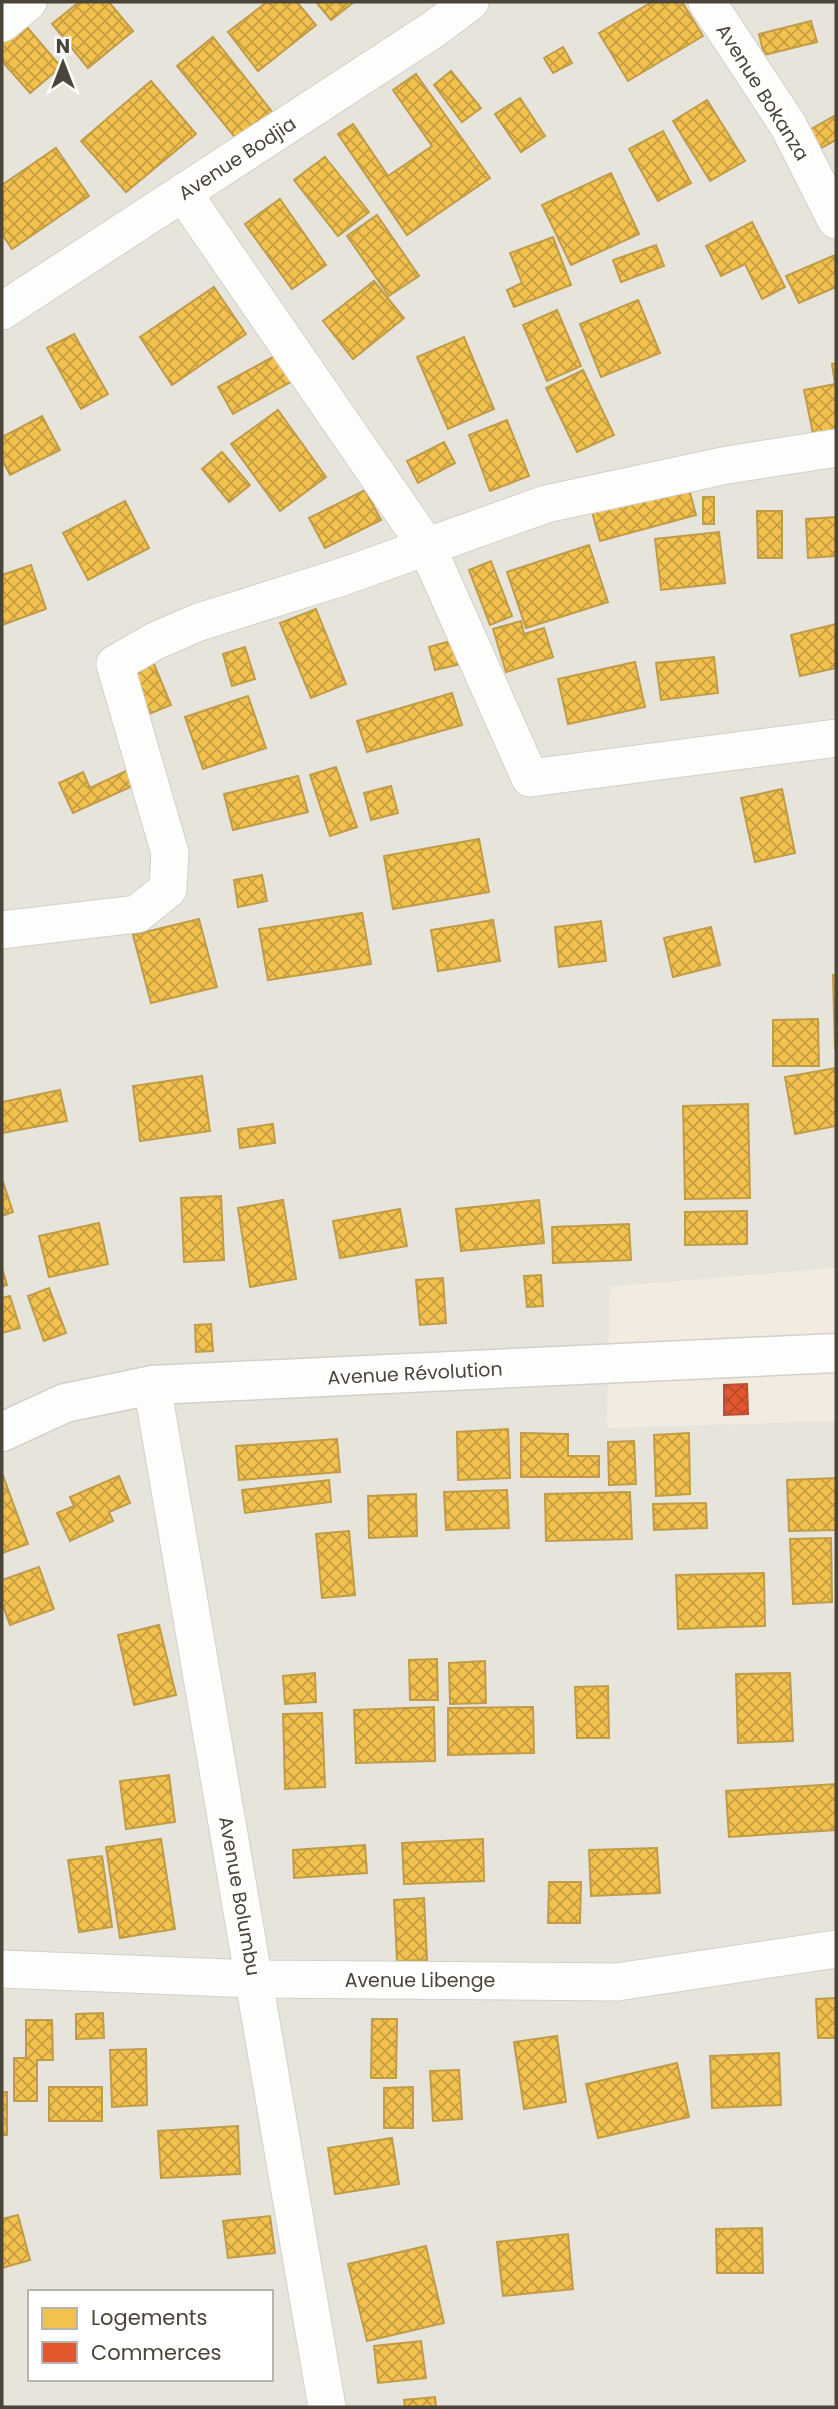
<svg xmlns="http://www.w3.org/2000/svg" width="838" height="2409" viewBox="0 0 838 2409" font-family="Poppins,sans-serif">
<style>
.residential{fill:#e7e4dc;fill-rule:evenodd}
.commercial{fill:#f3ebdf}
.homes{fill:url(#homes-cross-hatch);stroke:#c09c48;stroke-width:2}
.shops{fill:url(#shops-cross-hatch);stroke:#b65131;stroke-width:2}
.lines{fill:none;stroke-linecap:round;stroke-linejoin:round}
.minor-casing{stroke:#d2d0cb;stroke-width:39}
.tertiary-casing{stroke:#d2d0cb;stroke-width:41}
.minor{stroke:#fdfdfc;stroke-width:37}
.tertiary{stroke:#fdfdfc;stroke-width:38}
.labels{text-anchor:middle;stroke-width:7;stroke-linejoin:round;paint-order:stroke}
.street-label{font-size:19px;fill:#4b4439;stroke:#fff}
</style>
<defs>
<pattern id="homes-cross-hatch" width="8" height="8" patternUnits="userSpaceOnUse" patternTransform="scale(1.75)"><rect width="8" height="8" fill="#f2c14e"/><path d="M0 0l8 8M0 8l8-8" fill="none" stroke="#c69e42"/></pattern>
<pattern id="shops-cross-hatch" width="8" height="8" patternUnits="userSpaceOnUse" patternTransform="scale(1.75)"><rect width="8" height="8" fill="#e4572e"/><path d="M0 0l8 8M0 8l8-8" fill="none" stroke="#bb4a28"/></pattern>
</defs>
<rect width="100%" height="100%" fill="#f4f2ee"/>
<path class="residential" d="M2 2H836V1268L610 1287 607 1427 836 1421V2407H2ZM30 2292H271V2379H30Z"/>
<path class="commercial" d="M836 1268V1421L607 1428 610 1287Z"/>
<path class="homes" d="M79 2H109L133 31 88 68 52 24Z
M267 2H297L316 25 258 71 228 32Z
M316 2H354L331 20Z
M652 2H682L703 36 628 81 599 33Z
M20 19 61 67 30 93 2 61V35Z
M811 21 817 42 764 55 759 34Z
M213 37 273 113 238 141 177 66Z
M563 47 572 63 553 73 544 58Z
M451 71 481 108 462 122 434 85Z
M416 74 490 178 407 235 338 134 353 124 388 176 432 146 393 90Z
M151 81 196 134 126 192 81 141Z
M520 98 545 136 521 152 495 114Z
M707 100 745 161 710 181 673 121Z
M836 115V140L816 151 806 132Z
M663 131 691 183 658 201 629 149Z
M56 148 89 196 12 249 2 234V185Z
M325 157 369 212 338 236 294 180Z
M611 173 639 234 571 265 542 205Z
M280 199 326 265 292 289 245 224Z
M377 215 419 276 389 296 347 236Z
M752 222 785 287 762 299 745 264 721 276 706 246Z
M553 237 571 285 514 307 507 290 522 283 510 253Z
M656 245 664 266 621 282 613 260Z
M835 255 836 287 799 303 786 276Z
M374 281 404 318 353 359 323 321Z
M214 287 246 334 172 385 140 337Z
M638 300 660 353 601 377 580 324Z
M557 310 581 366 547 381 523 325Z
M74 334 108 394 81 409 47 348Z
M464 337 494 409 448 429 417 357Z
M280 353 294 380 233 414 218 387Z
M836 363V433L814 438 804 390 835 384 832 364Z
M583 370 614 435 577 452 546 388Z
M278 410 326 477 280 511 231 444Z
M42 416 60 450 10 475 2 459V437Z
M507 420 529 476 490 491 469 435Z
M444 442 455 463 418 483 407 461Z
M222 452 250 485 229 502 202 469Z
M687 482 696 515 600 541 591 508Z
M365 490 381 520 325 548 309 518Z
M703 497H714V524H703Z
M125 501 149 548 88 580 63 533Z
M757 511H782V558H758Z
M836 517V556L808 558 806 519Z
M719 532 725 583 661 590 655 539Z
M589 545 608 602 526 628 507 572Z
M491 561 512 616 490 625 469 570Z
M31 565 46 609 2 625V575Z
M316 609 346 684 311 698 280 623Z
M521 621 524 634 544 628 553 657 506 672 493 629Z
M836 624V668L800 676 791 635Z
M458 639 465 663 435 670 429 647Z
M245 647 255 679 232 686 223 654Z
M151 657 171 705 149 714 129 666Z
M714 657 718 693 661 700 656 663Z
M635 662 645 707 568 724 558 679Z
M452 693 462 725 367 752 357 721Z
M248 696 266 748 203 769 185 717Z
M336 767 357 827 330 836 310 775Z
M130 769 137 784 73 813 59 783 83 772 90 788Z
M298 776 308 812 233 830 224 794Z
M391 786 398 813 371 820 364 793Z
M782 789 795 853 755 862 741 798Z
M479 839 489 892 393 909 384 856Z
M262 875 267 901 238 907 234 880Z
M362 913 371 964 268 980 259 929Z
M199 919 217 987 151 1003 133 935Z
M493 920 500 961 438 971 431 930Z
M601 921 606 961 559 967 555 927Z
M711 927 720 965 673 977 664 938Z
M833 975H836V1048H835Z
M818 1019 819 1066H773V1020Z
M836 1068V1126L795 1134 785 1077Z
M202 1076 210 1131 140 1141 133 1086Z
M60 1090 67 1121 2 1133V1102Z
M748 1104 750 1198 685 1199 683 1106Z
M273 1124 275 1143 240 1148 238 1129Z
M2 1179 13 1212 2 1216Z
M221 1196 224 1260 184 1262 181 1198Z
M283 1200 296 1279 250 1287 238 1208Z
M539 1200 544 1243 461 1251 456 1209Z
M400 1209 407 1246 340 1258 333 1221Z
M747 1211V1244L685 1245V1212Z
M99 1223 108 1264 49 1277 39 1236Z
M629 1224 631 1260 553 1263 552 1227Z
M2 1268 7 1285 2 1287Z
M541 1275 543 1306 527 1307 524 1276Z
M443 1278 446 1323 420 1325 416 1280Z
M49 1288 66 1333 44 1341 28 1296Z
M10 1296 20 1328 2 1333V1298Z
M211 1324 213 1351 196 1352 195 1325Z
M508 1429 510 1478 458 1480 457 1432Z
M521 1433 568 1434V1456H599V1477H521Z
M689 1433 690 1494 656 1496 654 1435Z
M337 1439 340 1472 239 1480 236 1446Z
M634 1441 636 1484 609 1485 608 1442Z
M2 1473 28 1544 2 1553Z
M119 1476 130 1503 109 1512 113 1521 70 1541 57 1513 74 1506 70 1497Z
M836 1478V1530L789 1531 787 1480Z
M329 1480 331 1502 245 1513 242 1490Z
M507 1490 509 1528 446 1530 444 1492Z
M630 1492 632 1539 546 1541 545 1494Z
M416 1494 417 1536 369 1538 368 1496Z
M706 1503 707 1528 654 1530 653 1504Z
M349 1531 355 1595 322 1598 316 1534Z
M831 1538 832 1602 793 1604 790 1539Z
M39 1567 54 1609 10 1625 2 1603V1580Z
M764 1573 765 1626 678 1629 676 1575Z
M159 1625 176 1695 134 1705 118 1635Z
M437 1659 438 1700H410L409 1660Z
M485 1661 486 1703 450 1704 449 1663Z
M315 1673 316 1702 285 1704 283 1676Z
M790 1673 793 1741 738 1743 736 1674Z
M608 1686 609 1738H577L575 1687Z
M434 1707 435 1761 356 1763 354 1710Z
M533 1707 534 1753 448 1755V1708Z
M322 1713 325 1787 285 1789 283 1714Z
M169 1775 175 1822 126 1829 120 1781Z
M836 1784V1830L729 1837 726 1791Z
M161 1839 175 1929 120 1938 106 1847Z
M483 1839 484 1881 404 1884 402 1843Z
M365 1845 367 1873 294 1878 293 1850Z
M657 1848 660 1893 591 1896 589 1850Z
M102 1856 112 1927 79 1932 68 1860Z
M549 1882H581L580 1923H548Z
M424 1898 427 1960 397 1961 394 1900Z
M836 1998V2038H818L816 1999Z
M103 2013 104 2038 76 2039V2014Z
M372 2019H397L396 2078H371Z
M26 2020H52L53 2060H37V2101H14V2058H26Z
M557 2036 566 2102 524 2109 514 2042Z
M146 2049 147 2105 112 2107 110 2050Z
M779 2053 781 2105 712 2108 710 2056Z
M677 2063 689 2117 598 2138 586 2084Z
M459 2070 462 2119 433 2121 430 2071Z
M49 2087H102V2121H49Z
M413 2087V2128H384V2088Z
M2 2092H7V2135H2Z
M238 2126 240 2174 161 2178 158 2131Z
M392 2138 399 2184 335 2194 328 2148Z
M18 2215 30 2260 2 2268V2219Z
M270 2216 275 2253 228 2258 223 2221Z
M762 2228 763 2273H717L716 2229Z
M568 2234 573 2289 503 2296 497 2242Z
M426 2246 444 2323 367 2341 348 2264Z
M421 2341 426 2378 378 2383 374 2346Z
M435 2397 436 2407H405L404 2400Z"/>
<path class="shops" d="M747 1384 748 1414 724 1415V1385Z"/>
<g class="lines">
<g class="minor-casing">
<path id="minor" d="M707 2 788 125 836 220
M2 23 28 2
M183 193 427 547 530 778 836 738
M2 311 434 29 470 2
M2 930 137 914 168 889 170 853 115 664 155 641 199 622 342 577 546 504 727 465 836 448
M152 1385 327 2407
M2 1969 254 1979 617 1982 836 1949"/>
</g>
<g class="tertiary-casing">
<path id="tertiary" d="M2 1432 65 1403 152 1385 836 1353"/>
</g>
<use href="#minor" class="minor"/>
<use href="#tertiary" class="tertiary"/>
</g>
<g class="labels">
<g class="street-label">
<text transform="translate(763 92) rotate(58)" y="7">Avenue Bokanza</text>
<text transform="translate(237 158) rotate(-33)" y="7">Avenue Bodjia</text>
<text transform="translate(415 1373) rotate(-3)" y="7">Avenue Révolution</text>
<text transform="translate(240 1896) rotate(80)" y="7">Avenue Bolumbu</text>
<text x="420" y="1987">Avenue Libenge</text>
</g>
</g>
<rect width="838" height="2409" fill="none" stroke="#4b4439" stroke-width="7"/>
<rect x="28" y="2290" width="245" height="91" fill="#ffffff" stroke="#b7b4b0" stroke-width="2"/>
<rect x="42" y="2308" width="35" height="21" fill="#f2c14e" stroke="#b7b4b0" stroke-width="2"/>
<text x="91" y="2325" font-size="21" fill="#4b4439">Logements</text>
<rect x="42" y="2342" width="35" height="21" fill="#e4572e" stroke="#b7b4b0" stroke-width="2"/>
<text x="91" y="2360" font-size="21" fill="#4b4439">Commerces</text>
<g transform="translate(63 63)" stroke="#ffffff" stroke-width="5" paint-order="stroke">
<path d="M0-5L12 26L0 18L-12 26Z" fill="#4b4439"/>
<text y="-10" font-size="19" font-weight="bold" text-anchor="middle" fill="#4b4439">N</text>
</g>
</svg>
